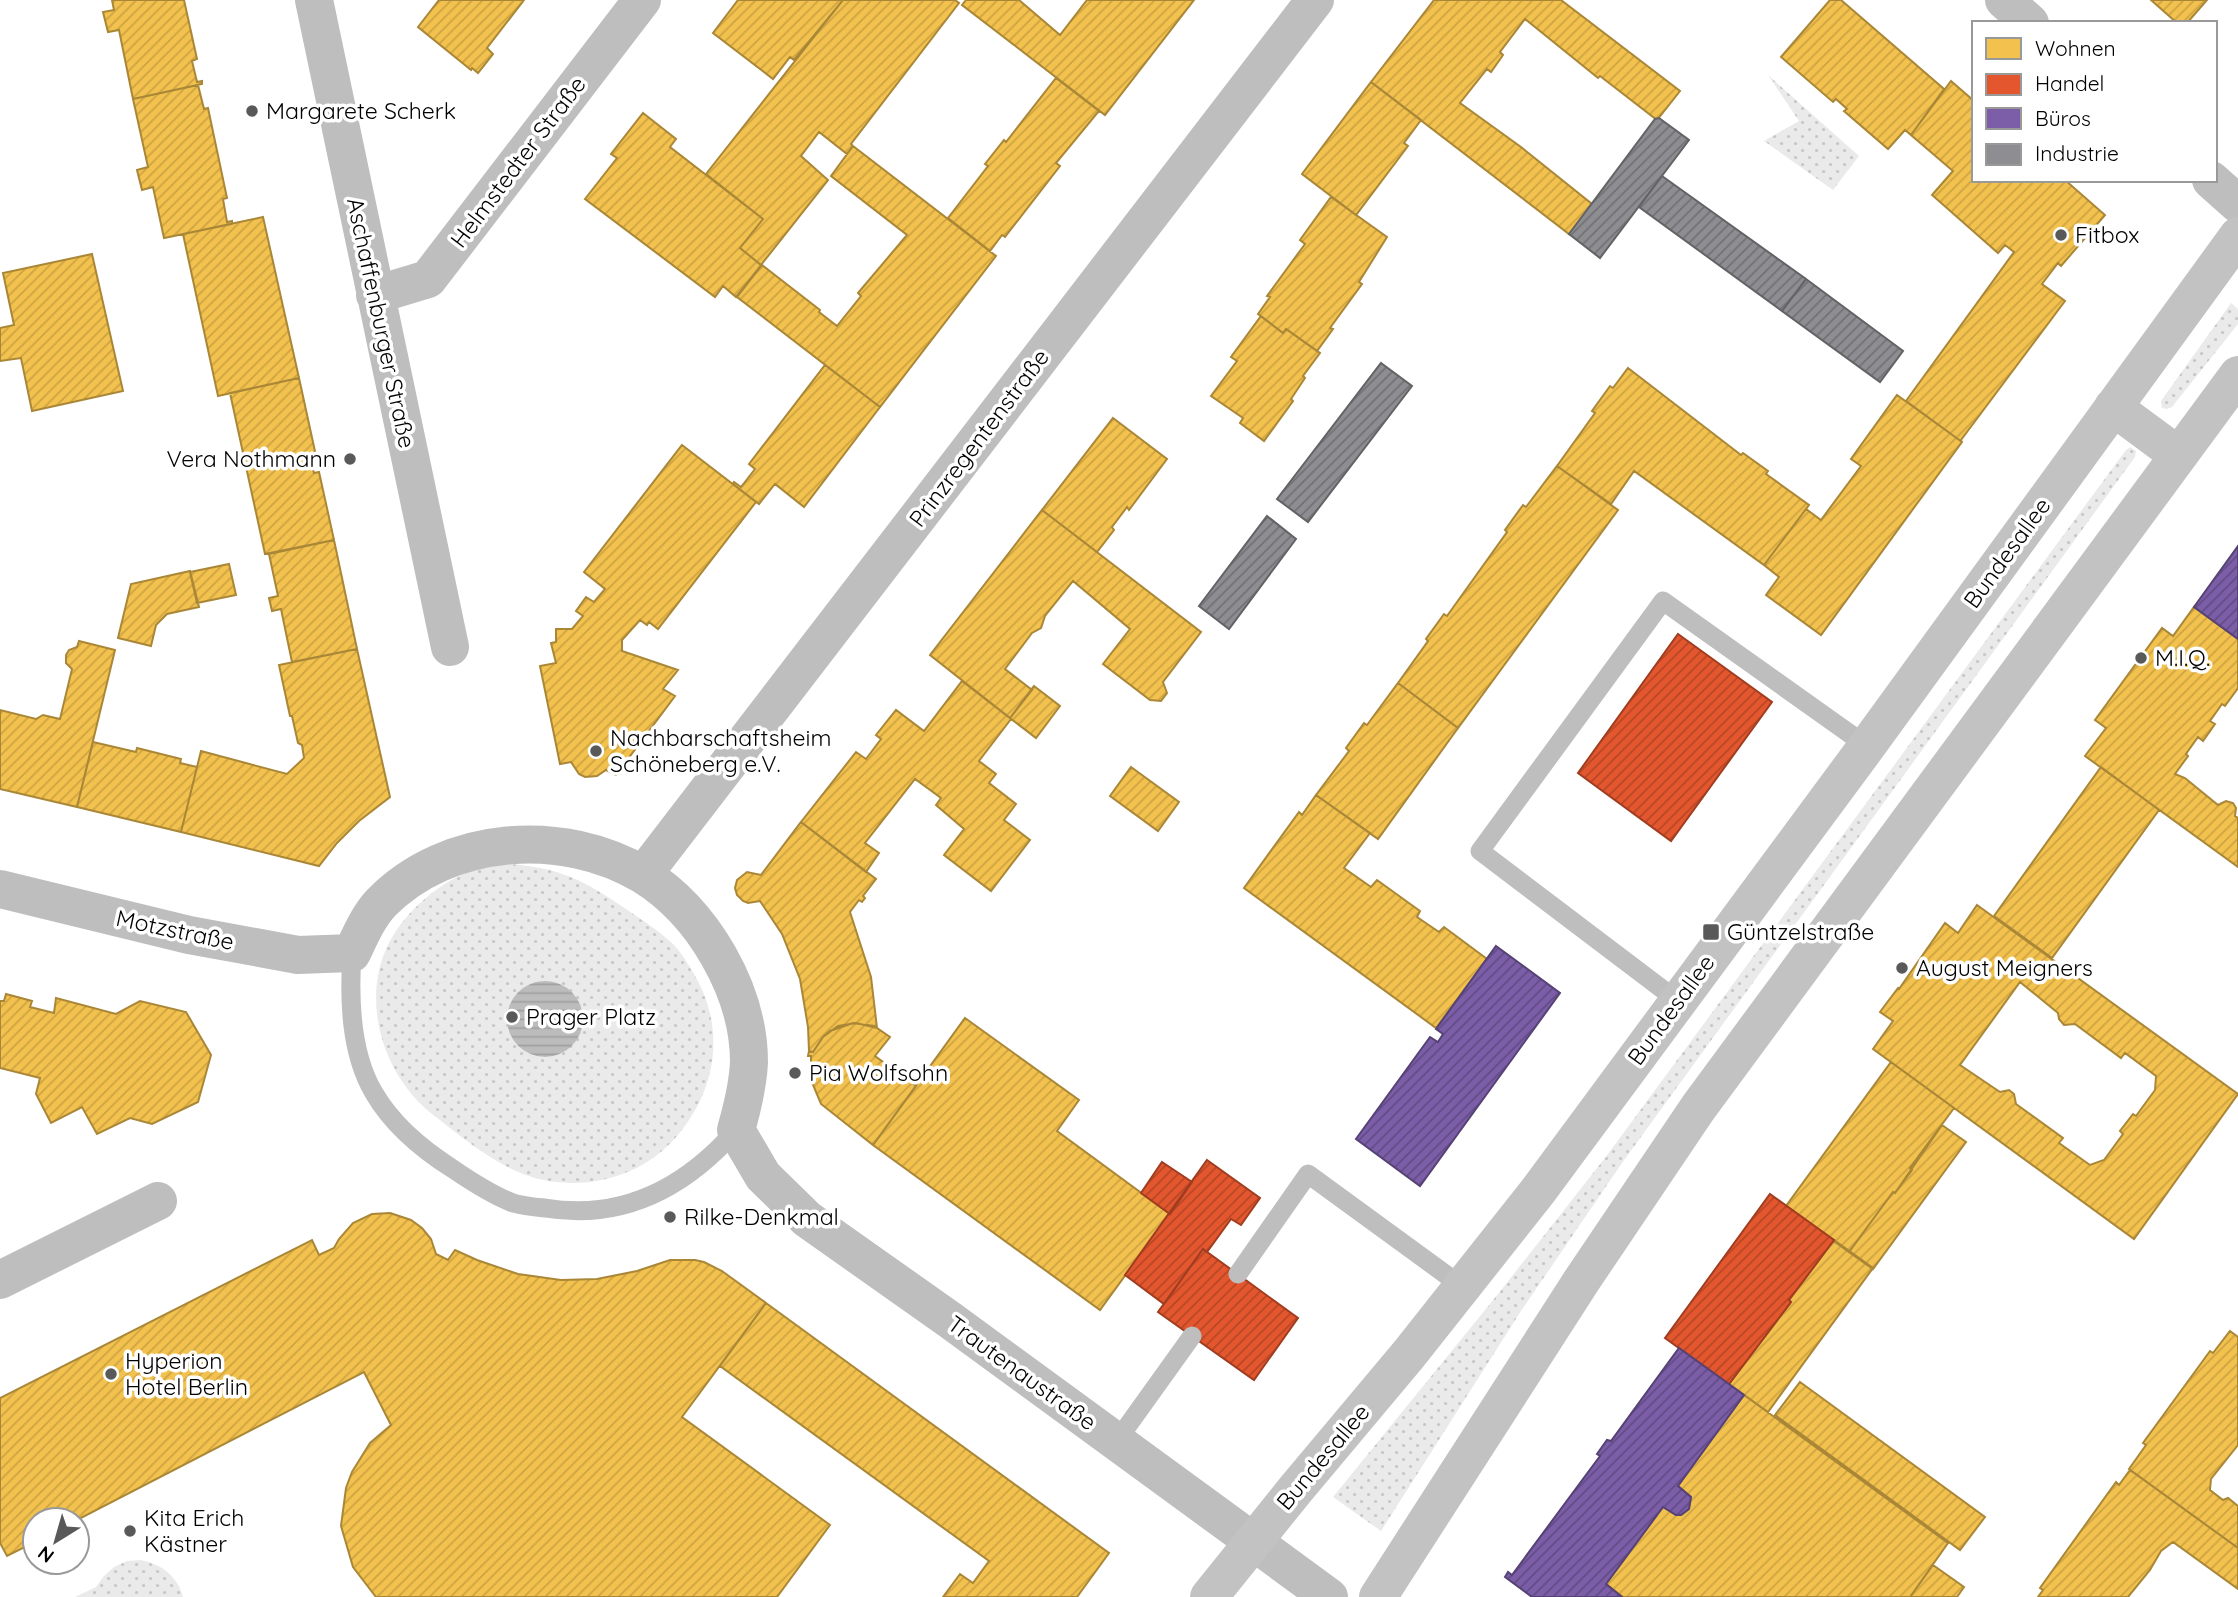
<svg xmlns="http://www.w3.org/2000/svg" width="2238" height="1597" viewBox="0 0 2238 1597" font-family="Quicksand,sans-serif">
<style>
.green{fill:url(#green-dots)}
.water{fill:url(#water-rules)}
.homes{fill:url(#homes-hatch);stroke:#a98737;stroke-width:2;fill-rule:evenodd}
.shops{fill:url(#shops-hatch);stroke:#a03d20;stroke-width:2}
.offices{fill:url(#offices-hatch);stroke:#564275;stroke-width:2}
.industry{fill:url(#industry-hatch);stroke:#636366;stroke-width:2}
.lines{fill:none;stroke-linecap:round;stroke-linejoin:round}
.lane{stroke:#bebebe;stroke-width:19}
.street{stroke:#bebebe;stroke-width:38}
.secondary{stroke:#c2c2c2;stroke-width:38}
.poi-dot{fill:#595959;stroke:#fff;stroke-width:2.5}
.labels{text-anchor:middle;stroke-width:7;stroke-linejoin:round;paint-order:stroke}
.poi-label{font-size:23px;fill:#000;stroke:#fff;text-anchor:start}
.street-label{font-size:23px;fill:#000;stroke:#fff}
</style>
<defs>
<pattern id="green-dots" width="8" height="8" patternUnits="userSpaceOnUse" patternTransform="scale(1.75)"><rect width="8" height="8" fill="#eaeaea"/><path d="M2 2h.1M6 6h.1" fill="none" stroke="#c7c7c7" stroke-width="1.8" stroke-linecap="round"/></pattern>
<pattern id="water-rules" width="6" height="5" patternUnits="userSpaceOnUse" patternTransform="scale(1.75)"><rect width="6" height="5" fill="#bcbcbc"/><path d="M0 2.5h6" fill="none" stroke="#a0a0a0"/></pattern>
<pattern id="homes-hatch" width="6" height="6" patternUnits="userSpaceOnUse" patternTransform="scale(1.75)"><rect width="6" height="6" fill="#f2c14e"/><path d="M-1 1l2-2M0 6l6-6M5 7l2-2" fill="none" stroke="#cea442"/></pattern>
<pattern id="shops-hatch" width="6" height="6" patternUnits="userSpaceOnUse" patternTransform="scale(1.75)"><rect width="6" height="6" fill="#e4572e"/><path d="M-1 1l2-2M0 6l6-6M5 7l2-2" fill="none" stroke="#b64625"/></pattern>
<pattern id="offices-hatch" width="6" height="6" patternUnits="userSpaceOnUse" patternTransform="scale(1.75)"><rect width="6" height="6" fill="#7b5ea7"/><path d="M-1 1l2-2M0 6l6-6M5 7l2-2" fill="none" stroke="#624b86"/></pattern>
<pattern id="industry-hatch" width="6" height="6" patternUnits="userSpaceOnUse" patternTransform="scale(1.75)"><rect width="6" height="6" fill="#8d8d92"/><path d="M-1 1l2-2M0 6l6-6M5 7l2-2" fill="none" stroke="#717175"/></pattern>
</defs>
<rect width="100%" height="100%" fill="#fff"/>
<path class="green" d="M1768 75 1859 156 1833 190 1764 141 1799 121Z
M2231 303 2238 309V324L2172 407 2167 409 2162 408 2161 401Z
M2130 447 2136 451 2135 457 1622 1163 1521 1311 1381 1531 1333 1497 1498 1294 1608 1154 2126 450Z
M510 864C561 868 585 881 626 909 642 920 659 931 673 944 681 952 688 964 694 974 726 1028 717 1089 677 1136 640 1180 576 1194 523 1174 498 1164 476 1148 455 1132 442 1121 426 1111 415 1098 375 1053 361 983 396 931 413 906 440 883 468 872 481 867 497 866 510 864Z
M141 1560C162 1565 177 1575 183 1597H75L96 1587 104 1576 114 1567 127 1561Z"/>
<path class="water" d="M507 1019a38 38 0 1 1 76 0a38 38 0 1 1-76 0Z"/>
<path class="homes" d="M112 0H184L197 59 192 61 197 82 202 81V84L133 99 119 30 108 32 103 12 114 10Z
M439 0H524L487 48 493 54 478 73 472 68 471 70 418 27Z
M738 0H843L794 60 790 57 773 79 713 33Z
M843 0H955L959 3 851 144 853 146 847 154 819 132 801 156 828 180 761 265 740 248 763 219 706 174Z
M966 0H1019L1060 35 1087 0H1194L1105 115 962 5Z
M1434 0H1561L1680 91 1657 120 1600 76 1598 78 1525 19 1500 52 1503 55 1501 58 1491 72 1487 69 1460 103 1521 147 1592 204 1569 234 1371 82Z
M1830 0H1841L1944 89 1911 135 1905 130 1888 149 1844 111 1847 109 1836 99 1833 102 1781 57Z
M2151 0H2207L2187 23H2177Z
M1056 78 1099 111 1056 163 1060 166 1005 237 1002 235 990 251 948 218 988 166 985 164 1004 140 1006 142Z
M1951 81 1974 101V180H2065L2105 215 2061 266 2058 263 2042 284 2065 301 1961 440 1962 442 1906 401 2014 252 2005 245 1998 253 1932 195 1953 171 1911 135Z
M1371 82 1421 120 1404 143 1408 146 1356 215 1302 174Z
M198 85 204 109 208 108 227 198 223 199 227 222 232 221V224L164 238 153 187 142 190 137 170 148 167 133 99Z
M643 113 676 139 670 147 763 219 740 248 761 265 736 297 723 286 715 297 585 199 617 158 611 154Z
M853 146 996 256 880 407 737 297 762 265 820 310 819 312 837 326 861 296 858 293 907 235 831 176Z
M1331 197 1387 237 1359 282 1362 284 1330 328 1333 329 1317 351 1286 329 1283 333 1258 314 1270 297 1267 296 1305 244 1300 240Z
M263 217 299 378 218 396 183 234Z
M92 254 123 391 32 411 21 358 0 361V328L14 325 3 273Z
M1261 316 1283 333 1286 329 1320 353 1303 376 1305 378 1291 399 1293 401 1264 441 1240 423 1243 418 1211 396 1237 361 1231 357Z
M825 365 880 407 804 507 775 484 759 504 733 484 734 482 741 487 755 469 749 464Z
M1628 368 1741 455 1743 453 1768 471 1766 474 1809 505 1764 565 1634 471 1611 504 1557 466 1595 413 1592 411 1610 386 1613 388Z
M299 378 316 456 311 458 312 466 314 473 319 472 334 540 265 554 230 393Z
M1897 395 1962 442 1821 635 1766 595 1779 577 1764 565 1806 509 1821 520 1861 466 1851 459Z
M1113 418 1167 459 1129 510 1127 507 1112 527 1114 530 1097 552 1042 510Z
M682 445 756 502 658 629 649 622 647 625 640 620 622 640V651L678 670 663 689 675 696 616 775 606 770 597 776 585 777 579 774 571 762 560 764 540 666 556 663 551 643 556 642V629H572L583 616 576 611 586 597 594 602 605 589 584 572Z
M1557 466 1618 510 1458 728 1398 683 1428 641 1426 639 1444 614 1447 616 1507 532 1505 530 1523 505 1526 507Z
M1042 510 1201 632 1163 682 1167 693 1161 701 1150 700 1103 664 1130 629 1073 581 1045 616 1041 628 1032 633 1005 669 1032 690 1010 718 930 655Z
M334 540 357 649 292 662 281 609 272 611 269 598 278 596 269 554Z
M229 564 236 595 197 603 190 572Z
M190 571 199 607 167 614 156 625 151 646 118 638 131 584Z
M2194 607 2238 639V688L2225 706 2222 704 2210 721 2215 724 2203 741 2198 737 2186 754 2188 756 2175 774 2185 778 2218 805 2226 801 2233 803 2236 808 2235 816 2238 818V867L2085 756 2106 728 2095 720 2162 628 2173 636Z
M79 641 115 650 77 807 0 789V710L36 719 43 715 60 719 72 669 66 663V655L69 650 77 647Z
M357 649 390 797 359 821 337 843 319 866 181 832 201 751 287 774 304 758 302 745 298 743 292 716H290L279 665Z
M962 681 1011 719 979 761 996 774 989 783 1016 804 1004 820 1030 840 991 891 944 855 964 829 936 805 941 798 915 779 865 843 879 853 866 872 801 822 856 752 866 759 881 739 876 735 896 710 924 731Z
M1398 683 1458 728 1378 839 1316 795 1349 751 1346 748 1364 723 1367 725Z
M1034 686 1060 706 1036 738 1010 718Z
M93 742 136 752 137 748 181 759 180 763 197 767 181 832 77 807Z
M1131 767 1179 802 1158 831 1110 796Z
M2101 767 2159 810 2052 958 1994 916Z
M1316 795 1370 833 1344 868 1371 887 1377 880 1420 911 1417 917 1439 932 1444 927 1487 959 1436 1028 1244 888 1299 812 1302 815Z
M801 822 876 879 863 896 865 898 862 902 859 900 850 912 871 977 877 1028 856 1023 838 1026 823 1037 813 1052 809 1051 808 1027 800 979 782 934 760 901 748 903 743 901 737 895 735 888 737 880 747 872 761 875Z
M1977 905 2238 1094 2134 1239 1873 1049 1893 1021 1880 1012 1898 988 1899 989 1945 923 1958 933ZM2020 982 2058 1013 2059 1019 2064 1025 2075 1024 2121 1058 2125 1053 2156 1076 2155 1090 2136 1116 2133 1114 2120 1131 2123 1134 2104 1160 2090 1165 2059 1143 2063 1138 2016 1104 2014 1094 2009 1090 2000 1092 1960 1065Z
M6 994 32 1001 30 1007 54 1013 56 998 116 1014 140 1001 186 1012 211 1055 198 1102 152 1124 130 1118 97 1134 82 1107 51 1123 36 1094 40 1078 0 1068V1001H4Z
M965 1018 1079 1100 1057 1131 1170 1214 1100 1310 873 1145Z
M853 1023 874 1026 890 1037 875 1056 916 1086 873 1145 821 1104 811 1080V1056H808L809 1051 813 1052 823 1037 830 1031Z
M1891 1062 1954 1108 1910 1168 1912 1170 1895 1193 1893 1192 1849 1252 1786 1206Z
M1942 1125 1966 1142 1873 1269 1849 1252 1893 1192 1895 1193Z
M390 1213 411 1220 422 1228 431 1239 436 1254 448 1260 455 1250 477 1260 518 1274 561 1280 597 1279 637 1271 670 1260H695L704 1262 722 1271 766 1303 682 1417 830 1525 777 1597H376L353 1567 341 1526 346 1488 352 1472 370 1443 391 1425 364 1372 77 1520H35V1542L7 1556 0 1543V1398L312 1240 319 1255 334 1248 339 1239 353 1223 372 1214Z
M1834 1240 1873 1268 1768 1412 1729 1384 1791 1302 1789 1300Z
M766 1303 1109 1553 1077 1597H943L960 1574 973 1583 989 1561 720 1366Z
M2230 1331 2238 1337V1445L2211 1479 2210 1490 2223 1500 2228 1498 2238 1506V1548L2129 1469 2146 1445 2143 1443 2210 1351 2213 1353Z
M1800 1382 1985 1517 1960 1550 1775 1415Z
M1744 1395 1948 1543 1910 1597H1623L1606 1584 1663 1507 1676 1515H1681L1689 1509 1691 1497 1678 1486Z
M2130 1470 2238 1548V1589L2173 1542 2161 1551 2150 1570 2128 1597H2038L2043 1590 2040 1588 2116 1482 2119 1485Z
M1933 1565 1964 1587 1957 1597H1910Z"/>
<path class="shops" d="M1678 634 1772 702 1671 841 1578 773Z
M1207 1160 1260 1198 1241 1225 1231 1219 1207 1252 1203 1249 1164 1304 1125 1275Z
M1162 1162 1192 1182 1170 1214 1141 1193Z
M1770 1194 1834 1240 1789 1300 1791 1302 1729 1384 1665 1338Z
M1203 1249 1298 1318 1254 1380 1158 1312Z"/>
<path class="offices" d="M2238 546V639L2194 607Z
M1496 946 1560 993 1420 1186 1356 1139 1430 1037 1438 1042 1443 1034 1436 1029Z
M1679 1348 1744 1395 1678 1486 1691 1497 1689 1509 1681 1515H1676L1663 1507 1606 1584 1622 1597H1532L1505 1577 1508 1572 1512 1575 1600 1456 1597 1454 1607 1440 1611 1441Z"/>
<path class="industry" d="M1659 118 1689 140 1600 258 1569 234 1655 119Z
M1662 176 1806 279 1782 311 1639 207Z
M1806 279 1903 351 1880 382 1782 311Z
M1381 363 1412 386 1308 522 1277 499Z
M1267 516 1296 539 1229 629 1199 606Z"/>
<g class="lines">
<path class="lane" d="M352 953C349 998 350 1053 374 1093 392 1124 423 1150 453 1169 472 1182 492 1195 513 1203 523 1206 534 1207 545 1208 623 1221 685 1188 736 1130
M1678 1001 1480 851 1663 601 1867 746
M1238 1274 1308 1174 1463 1287
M1116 1442 1192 1336"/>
<path class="street" d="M314 0 450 647
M2004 0 2030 23
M2211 180 2238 204
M375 295 428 279 642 0
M643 875 1315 0
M0 889 189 935 298 955 352 953C360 936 368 917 381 903 448 835 563 827 643 875 703 912 749 991 749 1062 748 1085 742 1109 736 1130L763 1176 807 1219 950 1320 1329 1597
M0 1280 158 1201"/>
<path class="secondary" d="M2113 407 2178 455
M1209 1597 1295 1490 1409 1354 1538 1191 1867 746 2238 236
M1378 1597 1582 1280 1698 1108 2238 375"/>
</g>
<g class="poi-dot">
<circle cx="252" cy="111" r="7"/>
<circle cx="2061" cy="235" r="7"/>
<circle cx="350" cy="459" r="7"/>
<circle cx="2141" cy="658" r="7"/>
<circle cx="596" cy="751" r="7"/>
<rect x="1702" y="923" width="18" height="18" rx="3.5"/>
<circle cx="1902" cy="968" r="7"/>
<circle cx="512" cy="1017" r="7"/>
<circle cx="795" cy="1073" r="7"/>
<circle cx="670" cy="1217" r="7"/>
<circle cx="111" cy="1374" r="7"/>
<circle cx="130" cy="1531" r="7"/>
</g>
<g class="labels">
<g class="poi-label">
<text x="266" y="119">Margarete Scherk</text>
<text x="2075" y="243">Fitbox</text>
<text x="336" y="467" text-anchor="end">Vera Nothmann</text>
<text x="2155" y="666">M.I.Q.</text>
<text x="610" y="746">Nachbarschaftsheim<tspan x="610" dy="26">Schöneberg e.V.</tspan></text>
<text x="1727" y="940">Güntzelstraße</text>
<text x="1916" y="976">August Meigners</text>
<text x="526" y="1025">Prager Platz</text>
<text x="809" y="1081">Pia Wolfsohn</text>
<text x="684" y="1225">Rilke-Denkmal</text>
<text x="125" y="1369">Hyperion<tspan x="125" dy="26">Hotel Berlin</tspan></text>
<text x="144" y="1526">Kita Erich<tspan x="144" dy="26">Kästner</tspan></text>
</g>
<g class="street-label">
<text transform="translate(518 162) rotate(-53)" y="8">Helmstedter Straße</text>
<text transform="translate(381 323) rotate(78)" y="8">Aschaffenburger Straße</text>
<text transform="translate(979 438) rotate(-53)" y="8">Prinzregentenstraße</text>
<text transform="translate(2007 553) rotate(-54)" y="8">Bundesallee</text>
<text transform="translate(175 930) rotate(12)" y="8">Motzstraße</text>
<text transform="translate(1671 1010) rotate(-54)" y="8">Bundesallee</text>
<text transform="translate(1022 1373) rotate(36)" y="8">Trautenaustraße</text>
<text transform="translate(1323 1457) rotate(-50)" y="8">Bundesallee</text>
</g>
</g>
<rect x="1972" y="21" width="245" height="161" fill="#ffffff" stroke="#999999" stroke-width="2"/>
<rect x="1986" y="38" width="35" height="21" fill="#f2c14e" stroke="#999999" stroke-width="2"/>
<text x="2035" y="56" font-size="21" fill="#000000">Wohnen</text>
<rect x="1986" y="74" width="35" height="21" fill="#e4572e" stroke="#999999" stroke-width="2"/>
<text x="2035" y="91" font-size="21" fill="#000000">Handel</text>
<rect x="1986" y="108" width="35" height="21" fill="#7b5ea7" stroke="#999999" stroke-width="2"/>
<text x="2035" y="126" font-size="21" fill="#000000">Büros</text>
<rect x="1986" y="144" width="35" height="21" fill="#8d8d92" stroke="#999999" stroke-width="2"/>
<text x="2035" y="161" font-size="21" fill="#000000">Industrie</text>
<g transform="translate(56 1541) rotate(217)"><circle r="33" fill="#ffffff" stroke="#999999" stroke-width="2"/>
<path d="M0-5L12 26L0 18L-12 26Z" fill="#595959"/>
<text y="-10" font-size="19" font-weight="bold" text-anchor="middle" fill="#000000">N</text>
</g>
</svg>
